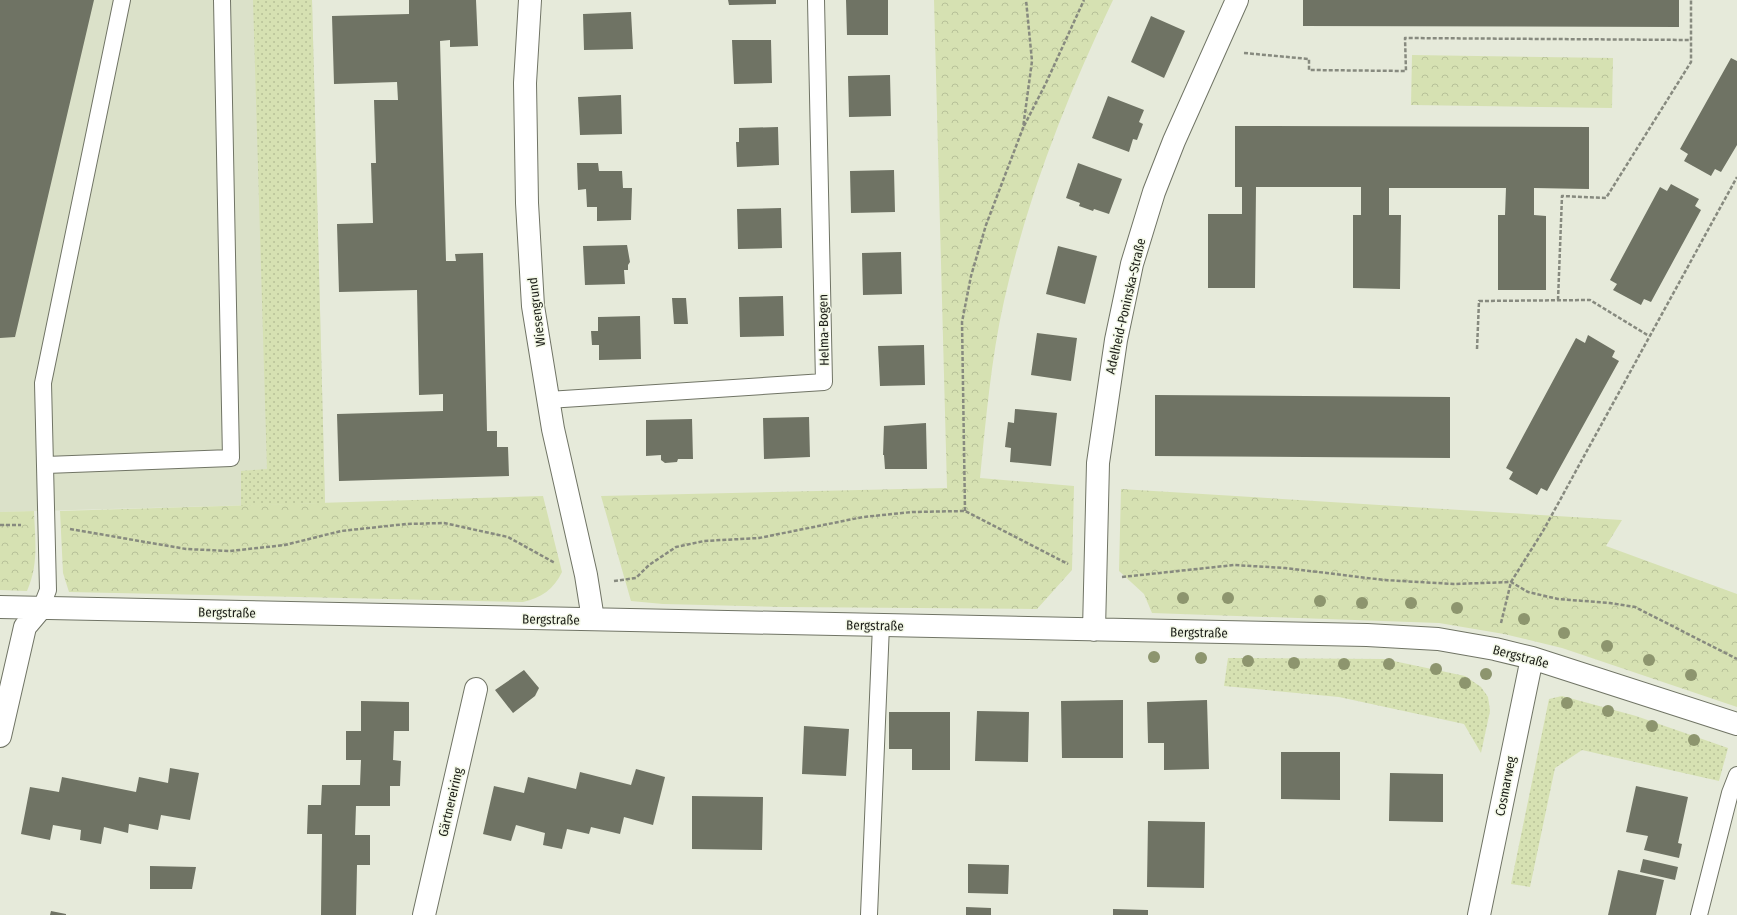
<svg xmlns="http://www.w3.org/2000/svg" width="1737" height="915" viewBox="0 0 1737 915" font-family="'Fira Sans Condensed',sans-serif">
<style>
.built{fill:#dbe1c9}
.grass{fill:url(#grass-dots)}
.park{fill:url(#park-crowns)}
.building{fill:#6f7364}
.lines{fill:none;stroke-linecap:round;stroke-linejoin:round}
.lane-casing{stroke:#707465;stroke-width:18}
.street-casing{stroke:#707465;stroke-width:24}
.path{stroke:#878a7f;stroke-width:2.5;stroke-dasharray:4 2;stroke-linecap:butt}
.lane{stroke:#fff;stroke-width:16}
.street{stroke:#fff;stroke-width:22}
.tree{fill:#8d956e}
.labels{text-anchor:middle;stroke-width:3;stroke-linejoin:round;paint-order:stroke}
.street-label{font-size:13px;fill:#1b1d17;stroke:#f3f8e7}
</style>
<defs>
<pattern id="grass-dots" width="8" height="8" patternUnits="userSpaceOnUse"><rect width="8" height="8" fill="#d6e1b2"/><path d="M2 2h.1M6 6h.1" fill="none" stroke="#b7c198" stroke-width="1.8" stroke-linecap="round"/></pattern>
<pattern id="park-crowns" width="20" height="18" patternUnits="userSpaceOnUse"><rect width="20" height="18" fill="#d6e1b2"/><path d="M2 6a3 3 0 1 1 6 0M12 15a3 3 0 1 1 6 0" fill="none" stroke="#b7c198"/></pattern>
</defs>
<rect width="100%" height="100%" fill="#e6eada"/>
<path class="built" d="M0 0H312L325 503 0 512Z"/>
<path class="grass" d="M253 0H312L325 503 241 506V471L267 469Z
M1228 658 1384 659 1465 676 1481 687 1488 697 1490 711 1481 753 1464 724 1339 697 1224 686Z
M1562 696 1636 716 1728 748 1719 781 1582 750 1555 768 1530 887 1511 884 1549 699Z"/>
<path class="park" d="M934 0H1113C1066 98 1028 195 1004 301 991 359 986 419 980 478L1074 486 1072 570 1037 609 783 607 663 604 631 601 601 496 947 488Z
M1412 55 1613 58 1612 108 1411 105Z
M1121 489 1622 520 1606 546 1737 594V707L1562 648 1504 634 1439 623 1152 613 1144 594 1119 571Z
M543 496 562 572C554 589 541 598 523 602L69 592 63 573 60 511Z
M34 511C35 540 39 564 27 591L0 590V512Z"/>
<path class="building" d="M0 0H94L15 337 0 338Z
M409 0H476L478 46 450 47V40L440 41 446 261H456L455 254 483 253 487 431H497V447H508L509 476 339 481 337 414 443 411V394L419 395 417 290 339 292 337 224 373 223 371 163H376L374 100H398L397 82 334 84 332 16 409 14Z
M728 0H776V4L729 5Z
M846 0H888V35H847Z
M1303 0H1679V27L1303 26Z
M631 12 633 49 584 50 583 14Z
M1151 16 1185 31 1164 78 1131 62Z
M732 40H771L772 83 734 84Z
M1731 58 1737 61V145L1721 172 1715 169 1711 176 1684 161 1688 154 1680 149Z
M890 75 891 116 849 117 848 76Z
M621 95 622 134 580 135 578 97Z
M1108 96 1144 110 1139 122 1143 124 1137 140 1133 139 1129 152 1092 138Z
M1235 126 1589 127V189L1534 188V215L1546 216V290H1498V215H1505L1506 188H1389V215H1401L1400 289 1353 288V215H1361V187H1256L1255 288H1208V214H1242V187H1235Z
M778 127 779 165 737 167 736 142H739V128Z
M577 163H598L599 171H622L623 188H632L631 220 597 221V207H587L586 189 578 190Z
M1078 163 1122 179 1109 214 1094 209 1093 211 1079 206 1080 203 1066 198Z
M894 170 895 212 851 213 850 171Z
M1671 184 1699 199 1695 206 1701 210 1651 302 1644 299 1641 305 1613 290 1617 284 1610 280 1660 187 1667 191Z
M781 208 782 248 738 249 737 209Z
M627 245 630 262 628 265V270H624L625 284 585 285 583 246Z
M1058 246 1097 256 1085 304 1046 294Z
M901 252 902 294 863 295 862 253Z
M783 296 784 336 740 337 739 297Z
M672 298H686L688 324H674Z
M640 316 641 359 599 360V345H592L591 331H598V317Z
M1037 333 1077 338 1071 381 1031 375Z
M1588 335 1615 351 1612 357 1619 361 1547 491 1541 488 1537 495 1509 479 1513 472 1506 468 1576 338 1585 343Z
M924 345 925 385 880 386 878 346Z
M1155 395 1450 397V458L1155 456Z
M1015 409 1057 413 1051 466 1010 462 1011 448 1005 447 1008 422 1014 423Z
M809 417 810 457 764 459 763 418Z
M692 419 693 459H678L677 462 665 463 661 460V455L646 456V420Z
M926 423 927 469H885L884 455H883L884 426Z
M524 670 539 688 535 696 513 713 495 690Z
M1123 700V758H1062L1061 701Z
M1207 700 1209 769 1164 770V743H1148L1147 702Z
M361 701 409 702V731H394L393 760 401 761 400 786H390V806H356L355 835H370V865H357L356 915H321L322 834H307L308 805H321L322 785H360L361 760H346V731H361Z
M977 711 1029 712 1028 762 975 761Z
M889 712H950V770H912V749H889Z
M804 726 849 729 846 776 802 774Z
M1281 752H1340V800L1281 799Z
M170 768 199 773 190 820 161 815 158 830 129 824 128 833 104 827 101 844 80 840 81 830 53 825 50 840 21 834 30 787 59 792 62 777 136 792 139 777 168 783Z
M636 769 665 777 653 825 624 817 620 834 591 827 589 834 567 829 562 849 543 845 545 833 516 825 511 841 483 834 494 786 524 793 528 777 576 789 580 772 631 785Z
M1390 773 1443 774V822L1389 821Z
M1636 786 1688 797 1678 843 1682 844 1679 858 1644 850 1648 836 1626 832Z
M692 796 763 797 762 850 692 849Z
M1148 821 1205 822 1204 888 1147 887Z
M1643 859 1678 867 1675 880 1640 872Z
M968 864 1009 865 1008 894 968 893Z
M150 866 196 867 192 889H150Z
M1618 870 1664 880 1656 915H1608Z
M966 907 991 908V915H966Z
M1113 909 1148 910V915H1113Z
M51 911 66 914V915H50Z"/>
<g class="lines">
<g class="lane-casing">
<path id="lane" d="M548 400 824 382 816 0
M46 465 231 458 222 0
M41 608 48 590 43 383 122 0
M869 915 881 625
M1699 915 1730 793 1737 775"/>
</g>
<g class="street-casing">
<path id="street" d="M530 0 525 83 527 203 533 306 553 429 586 575 593 619
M0 607 1367 635 1438 639 1495 649 1532 658 1737 724
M1094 630 1098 463 1116 340 1132 264 1154 192 1174 141 1237 0
M0 736 25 627 41 608
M424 915 476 689
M1479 915 1532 658"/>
</g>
<path class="path" d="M1244 53 1309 59V70L1406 71 1405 38 1691 40
M1024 126 1046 83 1084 0
M1558 300 1562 196 1606 198 1691 62V0
M1477 349 1479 301 1590 300 1649 336
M965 511 962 322 971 276 986 225 1023 128 1032 61 1026 0
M0 525H21
M70 529 186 549 230 551 285 545 341 531 406 524 444 523 508 537 555 563
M1122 577 1234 565 1285 568 1384 580 1454 584 1511 582 1528 592 1558 599 1610 603 1635 607 1737 659
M614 581 636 578 649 565 676 547 704 541 759 538 863 517 912 512 965 511 1068 564
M1501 623 1511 582 1543 531 1737 177"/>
<use href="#lane" class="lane"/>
<use href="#street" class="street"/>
</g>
<g class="tree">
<circle cx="1183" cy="598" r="6"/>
<circle cx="1228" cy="598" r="6"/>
<circle cx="1320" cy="601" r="6"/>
<circle cx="1362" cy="603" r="6"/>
<circle cx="1411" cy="603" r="6"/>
<circle cx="1457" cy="608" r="6"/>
<circle cx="1524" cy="619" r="6"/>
<circle cx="1564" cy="633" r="6"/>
<circle cx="1607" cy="646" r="6"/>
<circle cx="1154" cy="657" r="6"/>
<circle cx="1201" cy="658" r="6"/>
<circle cx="1649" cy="660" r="6"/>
<circle cx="1248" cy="661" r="6"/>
<circle cx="1294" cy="663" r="6"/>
<circle cx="1344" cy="664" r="6"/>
<circle cx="1389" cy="664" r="6"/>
<circle cx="1436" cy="669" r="6"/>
<circle cx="1486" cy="674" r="6"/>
<circle cx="1691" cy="675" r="6"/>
<circle cx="1465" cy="683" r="6"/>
<circle cx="1567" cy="703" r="6"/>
<circle cx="1608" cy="711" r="6"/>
<circle cx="1652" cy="726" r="6"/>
<circle cx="1694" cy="740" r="6"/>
</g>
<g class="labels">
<g class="street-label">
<text transform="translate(1125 306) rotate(-77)" y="5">Adelheid-Poninska-Straße</text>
<text transform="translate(536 312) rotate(-97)" y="5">Wiesengrund</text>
<text transform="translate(823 330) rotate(-91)" y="5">Helma-Bogen</text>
<text transform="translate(227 612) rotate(1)" y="5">Bergstraße</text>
<text transform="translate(551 619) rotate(1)" y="5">Bergstraße</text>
<text transform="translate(875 625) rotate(1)" y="5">Bergstraße</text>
<text transform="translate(1199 632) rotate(1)" y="5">Bergstraße</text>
<text transform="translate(1521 656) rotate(15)" y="5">Bergstraße</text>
<text transform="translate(1505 786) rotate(-79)" y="5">Cosmarweg</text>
<text transform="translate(450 802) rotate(-77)" y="5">Gärtnereiring</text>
</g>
</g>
</svg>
